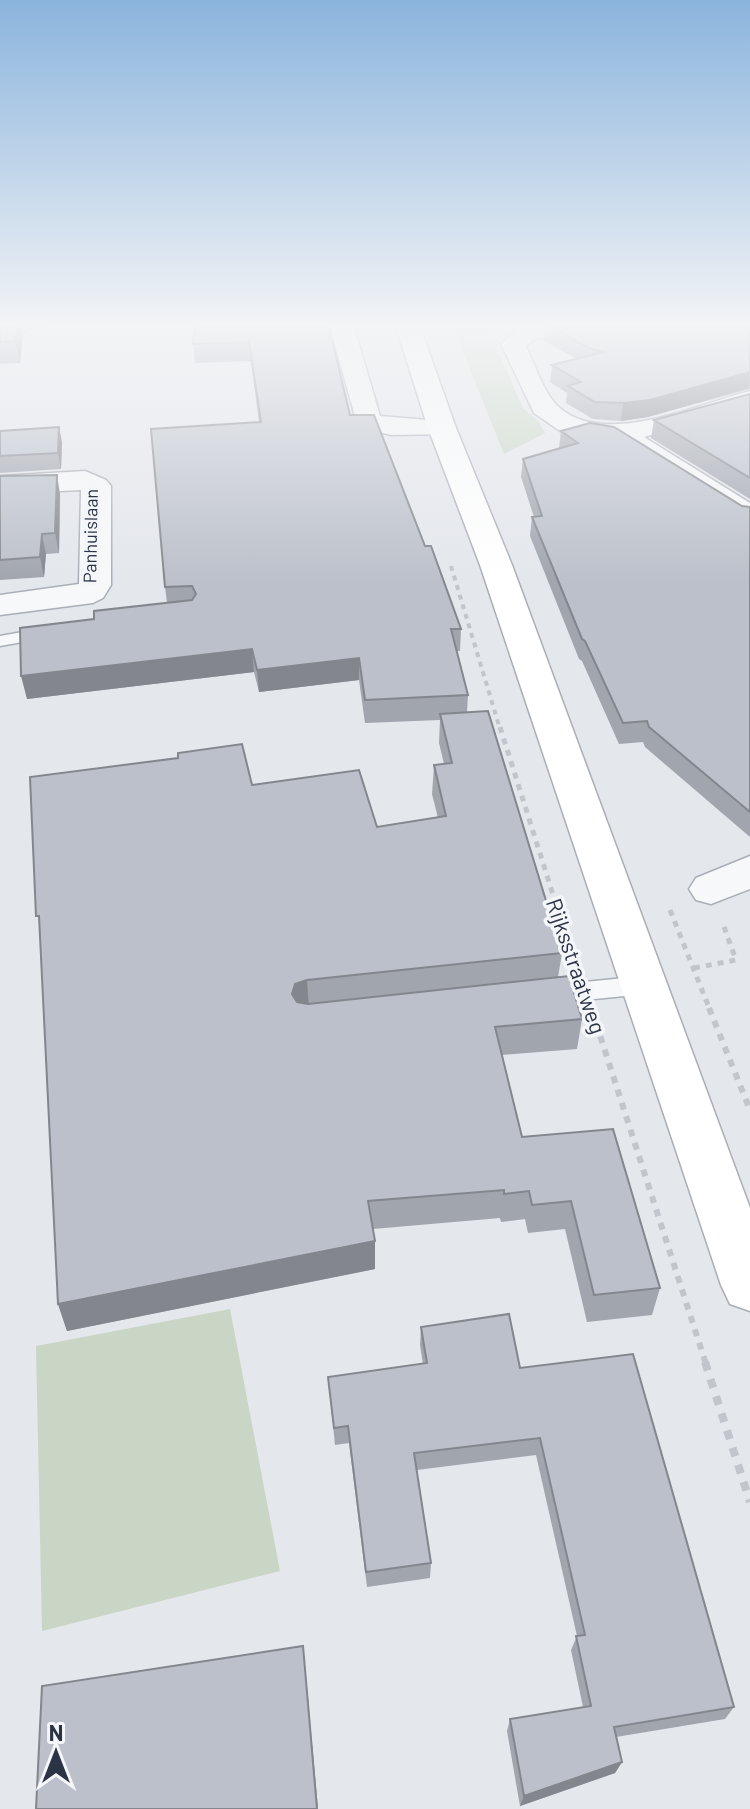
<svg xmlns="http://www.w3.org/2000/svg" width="750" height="1809" viewBox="0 0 750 1809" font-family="Barlow,sans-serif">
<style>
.green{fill:#c9d6c5}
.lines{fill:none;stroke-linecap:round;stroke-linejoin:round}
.lane-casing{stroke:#a9aeb7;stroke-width:3}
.street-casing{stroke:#a9aeb7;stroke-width:3}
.secondary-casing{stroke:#a9aeb7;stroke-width:3}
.path-far3{stroke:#c2c5cb;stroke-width:4;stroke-dasharray:5 5;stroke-linecap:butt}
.path-far2{stroke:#c2c5cb;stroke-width:5;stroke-dasharray:6 6;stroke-linecap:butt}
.path-far1{stroke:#c2c5cb;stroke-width:6;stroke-dasharray:7 7;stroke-linecap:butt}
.path{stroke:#c2c5cb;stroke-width:8;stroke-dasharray:9 9;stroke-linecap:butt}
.lane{fill:#f7f8fa;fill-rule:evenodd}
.street{fill:#f7f8fa;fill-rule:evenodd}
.secondary{fill:#fff;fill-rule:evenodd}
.wall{fill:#a1a5ae}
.shaded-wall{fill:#83868d}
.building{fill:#bbc0ca;stroke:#83868d;stroke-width:2}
.labels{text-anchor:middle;stroke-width:7;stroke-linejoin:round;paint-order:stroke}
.far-street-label{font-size:18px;fill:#2b3445;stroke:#f4f6f9}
.street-label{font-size:22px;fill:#2b3445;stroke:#f4f6f9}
</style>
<rect width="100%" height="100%" fill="#e4e7ec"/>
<path class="green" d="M453 327H489L492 336 499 340 495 345 523 408 538 421 545 433 504 454Z
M230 1309 280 1571 42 1631 36 1346Z"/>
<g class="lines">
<g class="lane-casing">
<path id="lane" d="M50 627 59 632 56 636 0 646V636Z
M645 976 653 979 657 985 653 991 645 994 544 1004 536 1001 532 995 536 989 544 986Z"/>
</g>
<g class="street-casing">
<path id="street" d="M330 327H354L380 416 452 422 456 428 452 434 391 435 358 427Z
M526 327H572L568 332 533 340 526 346C534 363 542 388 554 402 597 452 697 404 750 391V407L644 437 750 503V525L739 522 613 442 566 435 534 413 501 344 516 330Z
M85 471 106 480 111 486V585L103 598 93 603 0 615V595L79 584 81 490 0 494V476Z
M750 856V889L711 904 696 900 689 889 696 878Z"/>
</g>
<g class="secondary-casing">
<path id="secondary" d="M396 327H420L456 428 512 565 750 1208V1311L730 1304 721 1285 480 565 428 428Z"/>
</g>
<path class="path-far3" d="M451 566 500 729"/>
<path class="path-far2" d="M500 727 574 961
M670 910 710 1010
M694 968 736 960 723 924"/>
<path class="path-far1" d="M709 1008 750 1110
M596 1023 706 1364"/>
<path class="path" d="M705 1362 750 1502"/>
<use href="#lane" class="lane"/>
<use href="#street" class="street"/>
<use href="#secondary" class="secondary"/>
</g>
<path class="wall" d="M0 327H49V329L29 330V334H23L20 363 0 364Z
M329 327 350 415 425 546 461 629 460 651H457L468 695 467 712 562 953 558 977 582 1019 577 1049 502 1055 522 1137 660 1288 652 1315 587 1322 565 1229 528 1233 525 1219 501 1222 500 1218 373 1229 375 1241V1269L67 1331 58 1304 252 785 377 827 438 818 432 794 434 765 444 764 439 743 440 720 365 723 359 680 259 692 254 672 27 699 94 619 167 603 165 587 259 422 251 361 195 363 193 344Z
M545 327H750V389L648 417 621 421 593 419 566 403 567 393 550 382 552 365 577 359 544 341Z
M750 394V499L651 438 654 420Z
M59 427 62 443 61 469 0 473V431Z
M561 431 742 506 750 507V837L645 747 643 742 619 744 582 661 579 659 530 536 532 517H534L521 477 523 459 559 448Z
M0 476 60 494 59 553 46 554 44 577 0 580Z
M421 1327 520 1368 734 1707 725 1719 616 1737 622 1762 615 1773 520 1806 507 1731 510 1719 583 1707 571 1650 577 1636 536 1455 417 1470 431 1563 430 1578 367 1587 349 1443 335 1445 328 1377 423 1364 420 1345Z"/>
<path class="shaded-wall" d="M17 327H22L23 334 20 363 15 341Z
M750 372 749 388 648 417 621 421 623 403Z
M59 427 62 443 61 469 58 453Z
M57 475 60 494 59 553 55 533Z
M42 534 46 554 44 577 40 557Z
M252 649 254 672 27 699 21 676Z
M359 658V680L259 692 257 670Z
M307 980 309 1010 297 1014 292 994 295 984Z
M375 1241V1269L67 1331 58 1304Z
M303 1646 305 1664 318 1809H317Z
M622 1762 615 1773 520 1806 524 1796Z"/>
<path class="building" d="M0 327H17L15 341 0 342Z
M195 327H329L350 415H374L425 546H431L461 629H451L468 695 365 700 359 658 257 670 252 649 21 676 20 628 94 619V611L192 600 196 594 192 586 165 587 151 429 261 422 249 342 193 344Z
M552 327H750V372L650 400 623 403 595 402 568 386 581 382 552 365 604 352 589 348Z
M750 394V478L654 420Z
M590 423 614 427 742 506 750 507V812L649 727 647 721 623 723 585 641 582 639 532 517 542 516 523 459 578 443 561 431Z
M59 427 58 453 0 456V431Z
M57 475 55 533 42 534 40 557 0 560V476Z
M488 711 562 953 307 980 295 984 292 994 297 1002 308 1004 569 976 582 1019 495 1027 522 1137 613 1129 660 1288 594 1295 571 1201 532 1205 529 1191 504 1194V1190L368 1201 375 1241 58 1304 39 916H36L30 777 178 758V753L242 744 252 785 359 770 377 827 446 816 434 765 452 763 440 714Z
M509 1314 520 1368 633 1354 734 1707 614 1727 622 1762 524 1796 510 1719 591 1706 576 1636 585 1635 540 1438 414 1453 431 1563 366 1572 348 1426 334 1428 328 1377 427 1363 421 1327Z
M303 1646 317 1809H36L42 1686Z"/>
<linearGradient id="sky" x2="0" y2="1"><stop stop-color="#8bb4dd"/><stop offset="0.56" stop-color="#f3f4f6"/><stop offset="1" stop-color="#f3f4f6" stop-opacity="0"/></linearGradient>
<rect width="750" height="581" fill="url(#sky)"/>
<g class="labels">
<g class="far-street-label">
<text transform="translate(91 536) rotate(-89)" y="6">Panhuislaan</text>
</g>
<g class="street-label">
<text transform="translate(576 966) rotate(71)" y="8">Rijksstraatweg</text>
</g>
</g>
<g transform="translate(56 1753)" stroke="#f4f6f9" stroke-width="6" paint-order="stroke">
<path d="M0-6L14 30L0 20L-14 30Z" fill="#2b3445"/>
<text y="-12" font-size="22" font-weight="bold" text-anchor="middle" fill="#2b3445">N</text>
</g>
</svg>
